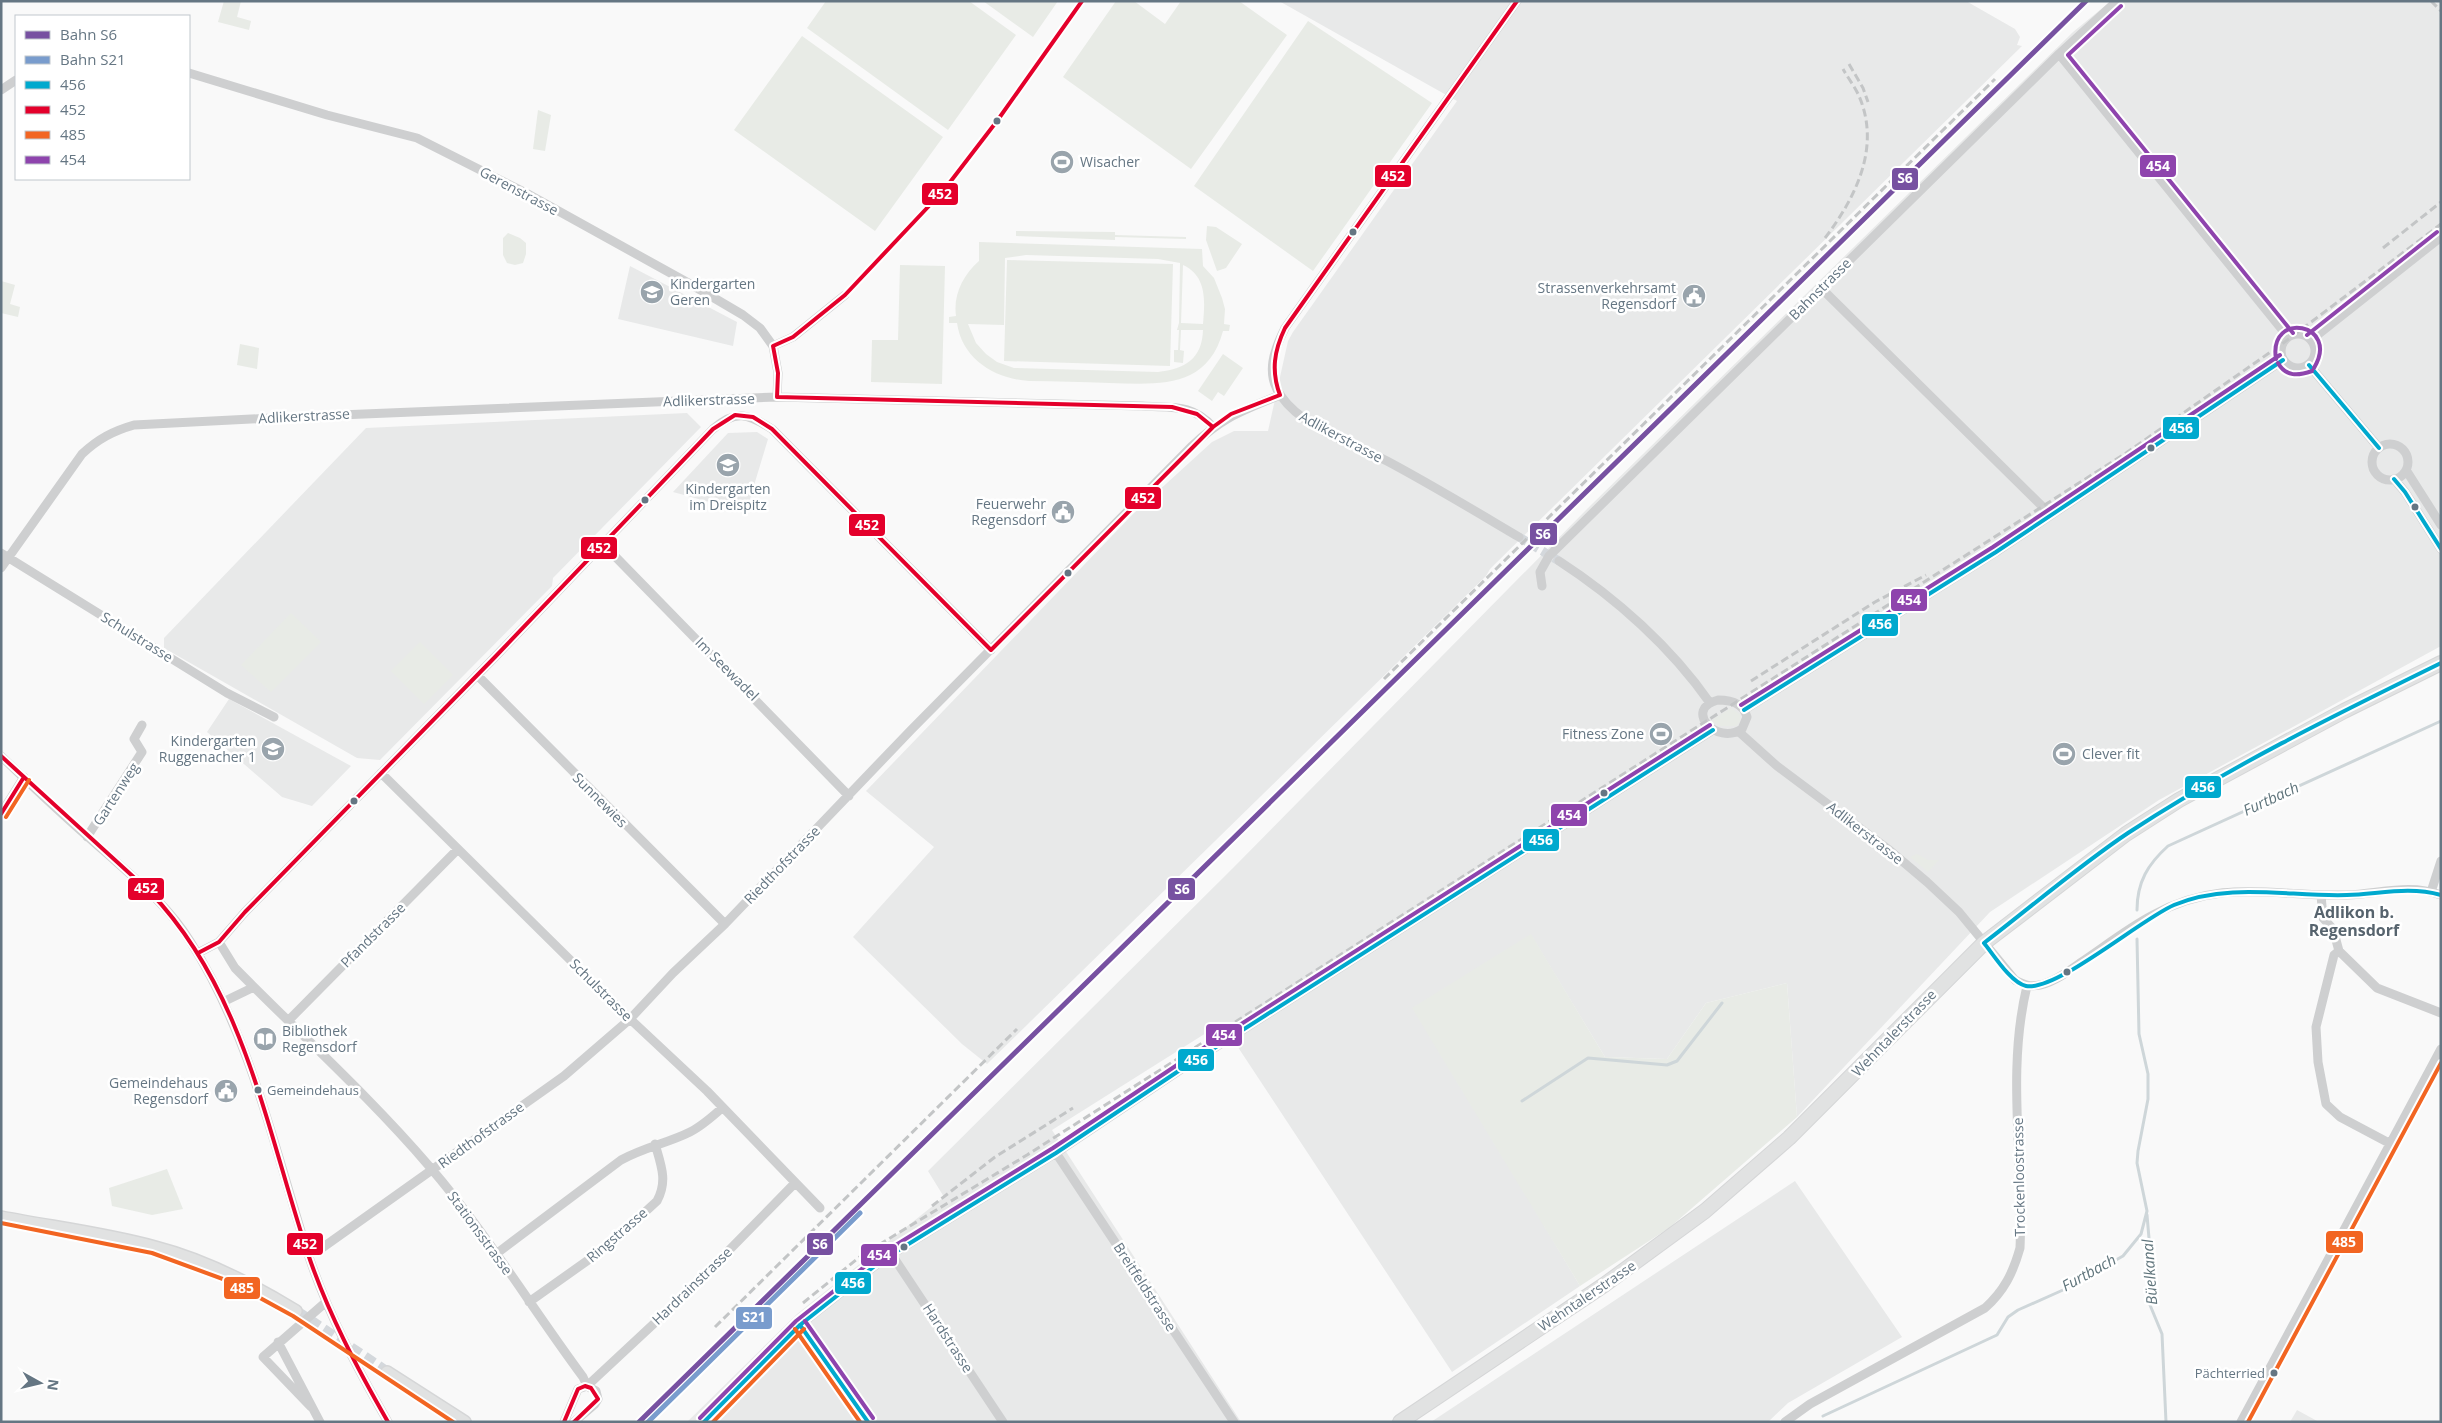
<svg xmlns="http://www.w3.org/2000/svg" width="2442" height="1423" viewBox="0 0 2442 1423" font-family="'Open Sans',sans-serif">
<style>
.built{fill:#e8e9e9}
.green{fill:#e8ebe6;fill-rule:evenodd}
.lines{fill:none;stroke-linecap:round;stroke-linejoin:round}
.stream{stroke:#ced6d9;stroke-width:3}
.minor-tunnel{stroke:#d4d8dc;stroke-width:9;stroke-dasharray:9 4.5;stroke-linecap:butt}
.secondary-tunnel{stroke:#d4d8dc;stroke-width:11;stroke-dasharray:11 5.5;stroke-linecap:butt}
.secondary-casing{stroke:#d5d6d7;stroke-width:14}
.primary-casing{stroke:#d5d6d7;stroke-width:16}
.minor{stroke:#cecfd0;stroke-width:9}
.secondary{stroke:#e1e2e2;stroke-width:11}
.primary{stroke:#e1e2e2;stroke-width:14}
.rail{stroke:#c3c5c6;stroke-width:3;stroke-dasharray:8 4;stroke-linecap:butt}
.bus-1-casing{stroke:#fff;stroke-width:8}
.bus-2-casing{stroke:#fff;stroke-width:8}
.bus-3-casing{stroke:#fff;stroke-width:8}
.bus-4-casing{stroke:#fff;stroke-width:8}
.bus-1{stroke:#00a9ce;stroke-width:4}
.bus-2{stroke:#e4002b;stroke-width:4}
.bus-3{stroke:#f26522;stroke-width:4}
.bus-4{stroke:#8e44ad;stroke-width:4}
.rail-1-casing{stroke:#fff;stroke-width:9}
.rail-2-casing{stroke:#fff;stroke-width:9}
.rail-1{stroke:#7751a1;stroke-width:5}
.rail-2{stroke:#799ccd;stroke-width:5}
.bus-dot{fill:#657683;stroke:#fff;stroke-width:2}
.labels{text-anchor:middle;stroke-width:5;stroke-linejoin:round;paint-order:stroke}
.bus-label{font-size:13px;fill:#657683;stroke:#fff;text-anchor:start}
.poi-label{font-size:14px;fill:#657683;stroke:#fff;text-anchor:end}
.street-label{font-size:14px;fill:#657683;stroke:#fff}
.water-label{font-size:15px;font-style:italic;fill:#60757c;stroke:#fff}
.quarter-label{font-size:16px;font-weight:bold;fill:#57646e;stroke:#fff}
.line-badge{stroke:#fff;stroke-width:2}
.badge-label{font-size:14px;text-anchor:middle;font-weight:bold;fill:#fff}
</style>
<rect width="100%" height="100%" fill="#f9f9f9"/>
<path class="built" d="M1279 1H1966L2015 29 2020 37 2017 45 2022 46 1490 569 1486 576 987 1064 962 1044 853 937 934 847 866 791 1133 514 1212 442 1234 431H1268L1288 341 1293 332 1457 101Z
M2111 1H2441V646L2159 800 1990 912 1797 1117 1787 983 1706 1003 1667 1059 1605 1057 1531 935 1459 1082 1580 1286 1452 1372 1222 1023 1052 1130 1241 1422H687L797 1314 944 1197 928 1171 1233 868 1588 508 2073 32Z
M630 266 737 322 733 346 618 319Z
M687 413 701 427 553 578 552 586 380 760 357 758 164 648V638L366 428Z
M757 432 768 439 746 512 673 492 728 433Z
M229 699 351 766 312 806 282 797 207 732Z
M1795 1181 1902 1337 1788 1403 1768 1422H1431Z
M2297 1410 2319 1422H2290Z"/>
<path class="green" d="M224 1H241L237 17 251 21 249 30 218 22Z
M826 1H969L1016 35 948 130 807 28Z
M983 1H1058L1033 37Z
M1116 1H1134L1165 24 1181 1H1239L1287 35 1191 169 1063 77Z
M1308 21 1432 103 1313 271 1194 186Z
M802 36 943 137 875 231 734 130Z
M538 110 551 115 545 151 533 149Z
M1207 226 1216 227 1242 244 1226 268 1217 271 1206 240Z
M1016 231 1115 232V235L1186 237V239L1115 237V240L1016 236Z
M508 233 520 238 526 243V254L523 263 515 265 507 263 503 255V238Z
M979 242 1202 249 1203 266 1214 278 1222 298 1225 309 1224 324 1230 325 1229 331H1223C1207 390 1158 384 1109 383 1082 382 1056 381 1029 381 995 379 962 359 957 323H949V317L956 316C953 295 963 275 979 261ZM1026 255 1158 259 1180 263 1179 323 1177 330H1179L1178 350H1174V362L1183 363 1184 351 1180 350 1181 330H1203C1202 359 1185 369 1158 372L1014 368 997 362 986 354 976 343 968 324 1004 325 1005 258ZM1183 265C1207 276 1205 301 1203 324L1181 323Z
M1007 260 1173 264 1170 366 1004 361Z
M900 265 945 266 942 384 871 382 872 340H898Z
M1 281 15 285 10 304 20 307 18 317 1 313Z
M240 344 259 348 257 369 237 365Z
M1223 354 1243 368 1224 396 1218 392 1212 401 1198 391Z
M291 613 321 642 271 692 241 665Z
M420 642 453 675 424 704 391 671Z
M1731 708 1740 714V722L1736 726H1719L1711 721Z
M1917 854 1928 860H1939L1928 872 1910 857Z
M1531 934 1605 1057 1667 1059 1706 1003 1787 983 1797 1117 1669 1228 1580 1286 1412 1008Z
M167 1169 183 1209 152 1215 112 1206 109 1188Z"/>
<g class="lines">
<path class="stream" d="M2137 910C2137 882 2148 864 2168 846L2441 721
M1522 1101 1588 1058 1667 1065 1677 1061 1722 1003
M2147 1215 2152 1273 2150 1305 2162 1334 2166 1422
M1823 1416 1997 1335 2008 1317 2018 1310 2063 1290 2123 1256 2141 1234 2147 1211 2137 1163 2138 1151 2148 1099V1074L2139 1034 2137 939"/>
<path class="minor-tunnel" d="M1519 537 1559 561"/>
<path class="secondary-tunnel" d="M296 1311 387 1372"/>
<g class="secondary-casing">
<path id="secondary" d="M1 1217C52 1227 104 1233 155 1247 206 1260 252 1284 296 1311
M387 1372 465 1422"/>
</g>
<g class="primary-casing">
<path id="primary" d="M1400 1422 1604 1285 1705 1211 1789 1138 1984 943 2126 834 2179 800 2344 711 2441 663"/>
</g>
<path class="minor" d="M1517 1 1285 328C1274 350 1265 374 1281 396 1303 428 1354 444 1387 461 1432 485 1475 511 1519 537
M2059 54 2288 337
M189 73 327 115 417 138 526 193 692 285 743 315 760 328 773 346 778 373 777 397
M1 90 16 80
M1821 288 2051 515
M2281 351a17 17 0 1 1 34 0a17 17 0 1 1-34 0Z
M2311 340 2441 237
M773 346 793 337 845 295
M2309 365 2379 448
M2372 462a18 18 0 1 1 36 0a18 18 0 1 1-36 0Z
M2406 470 2441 525
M2394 479 2405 492 2441 549
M603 544 849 796
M1 553 227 693 274 717
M1559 561C1616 598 1671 647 1710 703
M1 568 82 454C98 439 113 431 134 425L291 417 777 397 1142 406C1171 408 1192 403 1213 427
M1542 586 1540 572 1549 556 2059 54 2117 1
M477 675 725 924
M1718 700C1731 700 1743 703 1747 717L1742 729C1716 746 1683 709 1718 700Z
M1744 710 1996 552 2283 360
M1738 731 1777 766 1888 849 1927 882 1959 912 2015 980C2024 985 2030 987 2040 985 2054 982 2069 971 2080 963 2104 947 2128 928 2153 915 2224 877 2273 897 2347 895 2379 894 2409 883 2441 895
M1 756C34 788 68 820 103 850 134 878 168 905 190 941 251 1037 274 1147 308 1254 328 1314 357 1368 388 1422
M381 773 630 1019 707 1091 820 1208
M1 814 24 777
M87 837 142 752 134 739 142 725
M2431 892 2441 861
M2321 895 2323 918 2333 929 2339 951 2377 988 2441 1013
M219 942 235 968C300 1034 369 1096 429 1166 486 1232 531 1307 583 1377L587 1386
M2339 951 2334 955 2316 1027 2318 1062 2326 1104 2340 1117 2389 1143
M198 953 219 942 245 912 495 657 713 429C736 409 748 414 772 429L991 650
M225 1001 254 987
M288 1021 458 849
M1056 1153 1234 1422
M308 1254 322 1248 564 1076 630 1019 673 973 725 924 911 730 1192 446C1223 417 1241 411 1280 395
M496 1254 621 1160C645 1147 668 1143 690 1132 702 1126 712 1117 722 1108
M892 1255 1003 1422
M529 1302 608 1246 657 1201C668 1181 661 1165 655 1144
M800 1325 868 1422
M278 1342 320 1422
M311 1407 263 1357 326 1302
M564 1422 578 1389 587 1386 690 1290 795 1183
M574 1422 595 1404 598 1399 596 1391 587 1386
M704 1422 800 1325 881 1261 1056 1153 1183 1068 1713 730
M1785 1422 1810 1404 1985 1308C2004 1291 2013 1273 2020 1248 2024 1161 2006 1072 2027 986
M2241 1422 2441 1049"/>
<use href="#secondary" class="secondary"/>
<use href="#primary" class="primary"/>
<path class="rail" d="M2431 1 2441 11
M1849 64 1863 88 1868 102
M1825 238C1856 197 1881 147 1859 96 1855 87 1848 78 1843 69
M2383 248 2441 202
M1384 679 1995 79
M1751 681 1875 602 1926 575
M932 1206 995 1157 1073 1108
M803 1303 862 1255 1027 1155 2126 453 2282 344 2441 224
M715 1327 1017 1029"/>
<g class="bus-1-casing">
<path id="bus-1" d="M2309 365 2379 448
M2394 479 2405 492 2441 549
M1744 710 1996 552 2283 360
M1984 943C2031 907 2080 865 2128 833 2227 768 2335 715 2441 663
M1984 943C1993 954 2011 983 2026 986 2056 992 2141 919 2174 905 2229 882 2290 897 2347 895 2379 894 2409 886 2441 895
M800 1325 868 1422
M704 1422 800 1325 881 1261 1056 1153 1183 1068 1713 730"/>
</g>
<g class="bus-2-casing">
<path id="bus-2" d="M1082 1 997 121 944 190 845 295 793 337 773 346 778 373 777 397 1172 407 1197 414 1213 427
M735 415 753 417 772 429 991 650
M991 650 1213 427 1231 414 1280 395C1271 371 1274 351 1285 328L1517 1
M1 756 150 892C244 989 267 1131 308 1254 328 1313 357 1368 388 1422
M1 814 24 777
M198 953 219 942 245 912 495 657 713 429 735 415
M564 1422 578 1389 585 1386 591 1388 598 1399 574 1422"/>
</g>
<g class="bus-3-casing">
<path id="bus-3" d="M6 817 29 780
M1 1223 152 1253 231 1282 293 1316 453 1422
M795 1329 860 1422
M713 1422 804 1329
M2248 1422 2441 1063"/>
</g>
<g class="bus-4-casing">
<path id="bus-4" d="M2121 6 2068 55 2293 333
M2307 335 2437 232
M2276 359C2268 310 2341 323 2314 368
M2278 363C2286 377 2298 376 2312 371
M1741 705 1993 547 2280 355
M805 1321 873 1418
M700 1418 796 1321 878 1256 1053 1148 1180 1063 1710 725"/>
</g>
<use href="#bus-1" class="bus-1"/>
<use href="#bus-2" class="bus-2"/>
<use href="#bus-3" class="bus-3"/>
<use href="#bus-4" class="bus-4"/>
<g class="rail-1-casing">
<path id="rail-1" d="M639 1422 2086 1"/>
</g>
<g class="rail-2-casing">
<path id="rail-2" d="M648 1422 860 1213"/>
</g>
<use href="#rail-1" class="rail-1"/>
<use href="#rail-2" class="rail-2"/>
</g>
<defs>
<g id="stadium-disc" transform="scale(1.25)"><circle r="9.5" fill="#99a4ac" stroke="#fff"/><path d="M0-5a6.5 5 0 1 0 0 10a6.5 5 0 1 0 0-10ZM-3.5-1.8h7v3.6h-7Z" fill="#fff"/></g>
<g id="school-disc" transform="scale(1.25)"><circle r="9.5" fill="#99a4ac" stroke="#fff"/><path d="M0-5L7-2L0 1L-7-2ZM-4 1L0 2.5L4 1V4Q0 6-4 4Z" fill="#fff"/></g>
<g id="civic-disc" transform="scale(1.25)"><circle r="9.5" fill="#99a4ac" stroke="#fff"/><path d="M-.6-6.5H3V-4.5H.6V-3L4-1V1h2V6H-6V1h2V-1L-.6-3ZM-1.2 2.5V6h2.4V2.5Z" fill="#fff"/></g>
<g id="library-disc" transform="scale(1.25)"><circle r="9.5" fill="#99a4ac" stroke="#fff"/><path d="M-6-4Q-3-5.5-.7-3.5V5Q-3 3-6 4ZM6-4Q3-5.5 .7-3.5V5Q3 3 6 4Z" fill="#fff"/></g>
</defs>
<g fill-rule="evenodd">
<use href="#stadium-disc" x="1062" y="162"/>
<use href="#school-disc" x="652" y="292"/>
<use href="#civic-disc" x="1694" y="296"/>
<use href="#school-disc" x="728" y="465"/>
<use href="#civic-disc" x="1063" y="512"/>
<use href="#stadium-disc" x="1661" y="734"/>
<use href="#school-disc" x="273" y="749"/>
<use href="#stadium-disc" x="2064" y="754"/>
<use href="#library-disc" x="265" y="1039"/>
<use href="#civic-disc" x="226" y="1091"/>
</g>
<g class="bus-dot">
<circle cx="997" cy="121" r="4.5"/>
<circle cx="1353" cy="232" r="4.5"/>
<circle cx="2151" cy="448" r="4.5"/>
<circle cx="645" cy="500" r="4.5"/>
<circle cx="2415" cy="507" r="4.5"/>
<circle cx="1068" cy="573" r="4.5"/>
<circle cx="1604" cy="793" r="4.5"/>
<circle cx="354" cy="801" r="4.5"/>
<circle cx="2067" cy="972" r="4.5"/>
<circle cx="258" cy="1090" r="4.5"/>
<circle cx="904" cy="1247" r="4.5"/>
<circle cx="2274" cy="1373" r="4.5"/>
</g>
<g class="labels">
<g class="bus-label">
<text x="267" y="1095">Gemeindehaus</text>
<text x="2265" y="1378" text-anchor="end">Pächterried</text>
</g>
<g class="poi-label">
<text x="1080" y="167" text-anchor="start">Wisacher</text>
<text x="670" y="289" text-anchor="start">Kindergarten<tspan x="670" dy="16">Geren</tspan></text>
<text x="1676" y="293">Strassenverkehrsamt<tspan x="1676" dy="16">Regensdorf</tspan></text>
<text x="728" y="494" text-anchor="middle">Kindergarten<tspan x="728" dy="16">im Dreispitz</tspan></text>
<text x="1046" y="509">Feuerwehr<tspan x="1046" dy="16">Regensdorf</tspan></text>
<text x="1644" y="739">Fitness Zone</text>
<text x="256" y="746">Kindergarten<tspan x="256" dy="16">Ruggenacher 1</tspan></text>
<text x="2082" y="759" text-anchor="start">Clever fit</text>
<text x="282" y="1036" text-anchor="start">Bibliothek<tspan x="282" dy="16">Regensdorf</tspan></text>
<text x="208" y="1088">Gemeindehaus<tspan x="208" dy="16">Regensdorf</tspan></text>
</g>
<g class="street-label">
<text transform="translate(519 191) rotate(28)" y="5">Gerenstrasse</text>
<text transform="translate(1820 289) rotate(-45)" y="5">Bahnstrasse</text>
<text transform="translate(709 400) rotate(-2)" y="5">Adlikerstrasse</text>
<text transform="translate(304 416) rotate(-3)" y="5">Adlikerstrasse</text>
<text transform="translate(1341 437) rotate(28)" y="5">Adlikerstrasse</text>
<text transform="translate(137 637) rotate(32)" y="5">Schulstrasse</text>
<text transform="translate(727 669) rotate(45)" y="5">Im Seewadel</text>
<text transform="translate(116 794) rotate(-57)" y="5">Gartenweg</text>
<text transform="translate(600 800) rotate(45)" y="5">Sunnewies</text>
<text transform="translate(1865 833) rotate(38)" y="5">Adlikerstrasse</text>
<text transform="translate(782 865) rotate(-46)" y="5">Riedthofstrasse</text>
<text transform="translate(373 935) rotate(-45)" y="5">Pfandstrasse</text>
<text transform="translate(601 990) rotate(45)" y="5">Schulstrasse</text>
<text transform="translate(1894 1033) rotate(-46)" y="5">Wehntalerstrasse</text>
<text transform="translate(481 1135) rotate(-36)" y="5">Riedthofstrasse</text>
<text transform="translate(2019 1177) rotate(-91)" y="5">Trockenloostrasse</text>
<text transform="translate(480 1233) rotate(54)" y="5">Stationsstrasse</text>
<text transform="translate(617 1235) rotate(-41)" y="5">Ringstrasse</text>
<text transform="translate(692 1286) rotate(-44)" y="5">Hardrainstrasse</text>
<text transform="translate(1145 1287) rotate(57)" y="5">Breitfeldstrasse</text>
<text transform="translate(1587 1296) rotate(-34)" y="5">Wehntalerstrasse</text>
<text transform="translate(948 1338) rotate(57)" y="5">Hardstrasse</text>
</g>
<g class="water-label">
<text transform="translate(2271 799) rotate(-25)" y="5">Furtbach</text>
<text transform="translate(2150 1272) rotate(-94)" y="5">Büelkanal</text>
<text transform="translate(2089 1273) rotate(-29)" y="5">Furtbach</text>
</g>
<g class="quarter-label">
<text x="2354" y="918">Adlikon b.<tspan x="2354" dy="18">Regensdorf</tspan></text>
</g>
</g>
<g class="line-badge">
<rect x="2139" y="154" width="38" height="24" rx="5" fill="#8e44ad"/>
<rect x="1374" y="164" width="38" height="24" rx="5" fill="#e4002b"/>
<rect x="1891" y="167" width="28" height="24" rx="5" fill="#7751a1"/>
<rect x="921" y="182" width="38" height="24" rx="5" fill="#e4002b"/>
<rect x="2162" y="416" width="38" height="24" rx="5" fill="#00a9ce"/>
<rect x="1124" y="486" width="38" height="24" rx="5" fill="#e4002b"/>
<rect x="848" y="513" width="38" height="24" rx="5" fill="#e4002b"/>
<rect x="1529" y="522" width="29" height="24" rx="5" fill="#7751a1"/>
<rect x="580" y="536" width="38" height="24" rx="5" fill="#e4002b"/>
<rect x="1890" y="588" width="38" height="24" rx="5" fill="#8e44ad"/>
<rect x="1861" y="613" width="38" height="24" rx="5" fill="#00a9ce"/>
<rect x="2184" y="775" width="38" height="24" rx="5" fill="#00a9ce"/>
<rect x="1550" y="803" width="38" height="24" rx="5" fill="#8e44ad"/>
<rect x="1522" y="828" width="38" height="24" rx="5" fill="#00a9ce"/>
<rect x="127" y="877" width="38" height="24" rx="5" fill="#e4002b"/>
<rect x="1167" y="877" width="29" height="24" rx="5" fill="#7751a1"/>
<rect x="1205" y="1023" width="38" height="24" rx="5" fill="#8e44ad"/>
<rect x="1177" y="1048" width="38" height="24" rx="5" fill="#00a9ce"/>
<rect x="2325" y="1230" width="39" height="24" rx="5" fill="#f26522"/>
<rect x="286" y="1232" width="38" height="24" rx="5" fill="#e4002b"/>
<rect x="806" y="1232" width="28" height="24" rx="5" fill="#7751a1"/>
<rect x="860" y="1243" width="38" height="24" rx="5" fill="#8e44ad"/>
<rect x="834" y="1271" width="38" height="24" rx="5" fill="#00a9ce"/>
<rect x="223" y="1276" width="38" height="24" rx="5" fill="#f26522"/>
<rect x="735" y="1306" width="38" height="24" rx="5" fill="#799ccd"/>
</g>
<g class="badge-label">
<text x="2158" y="171">454</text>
<text x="1393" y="181">452</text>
<text x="1905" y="183">S6</text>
<text x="940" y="199">452</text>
<text x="2181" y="433">456</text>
<text x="1143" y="503">452</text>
<text x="867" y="530">452</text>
<text x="1543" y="539">S6</text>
<text x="599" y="553">452</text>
<text x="1909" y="605">454</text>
<text x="1880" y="629">456</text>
<text x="2203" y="792">456</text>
<text x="1569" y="820">454</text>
<text x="1541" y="845">456</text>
<text x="146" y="893">452</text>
<text x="1182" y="894">S6</text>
<text x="1224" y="1040">454</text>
<text x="1196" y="1065">456</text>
<text x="2344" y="1247">485</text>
<text x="305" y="1249">452</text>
<text x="820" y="1249">S6</text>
<text x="879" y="1260">454</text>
<text x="853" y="1288">456</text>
<text x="242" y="1293">485</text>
<text x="754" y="1322">S21</text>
</g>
<rect width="2442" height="1423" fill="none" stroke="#657683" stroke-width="5"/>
<rect x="15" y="15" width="175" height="165" fill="#ffffff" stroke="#c1c8cd"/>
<rect x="25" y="31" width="25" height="8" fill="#7751a1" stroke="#c1c8cd"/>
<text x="60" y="40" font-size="15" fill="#657683">Bahn S6</text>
<rect x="25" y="56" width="25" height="8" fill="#799ccd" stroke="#c1c8cd"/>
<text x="60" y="65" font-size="15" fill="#657683">Bahn S21</text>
<rect x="25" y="81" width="25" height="8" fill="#00a9ce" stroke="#c1c8cd"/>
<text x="60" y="90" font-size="15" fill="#657683">456</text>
<rect x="25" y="106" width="25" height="8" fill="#e4002b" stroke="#c1c8cd"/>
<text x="60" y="115" font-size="15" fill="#657683">452</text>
<rect x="25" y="131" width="25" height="8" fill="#f26522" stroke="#c1c8cd"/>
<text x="60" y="140" font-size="15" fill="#657683">485</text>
<rect x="25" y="156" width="25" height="8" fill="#8e44ad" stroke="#c1c8cd"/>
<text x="60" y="165" font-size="15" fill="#657683">454</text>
<g transform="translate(40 1383) rotate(98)" stroke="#ffffff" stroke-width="4" paint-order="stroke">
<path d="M0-4L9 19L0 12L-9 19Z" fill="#657683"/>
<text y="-8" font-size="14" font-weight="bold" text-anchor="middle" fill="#657683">N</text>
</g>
</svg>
